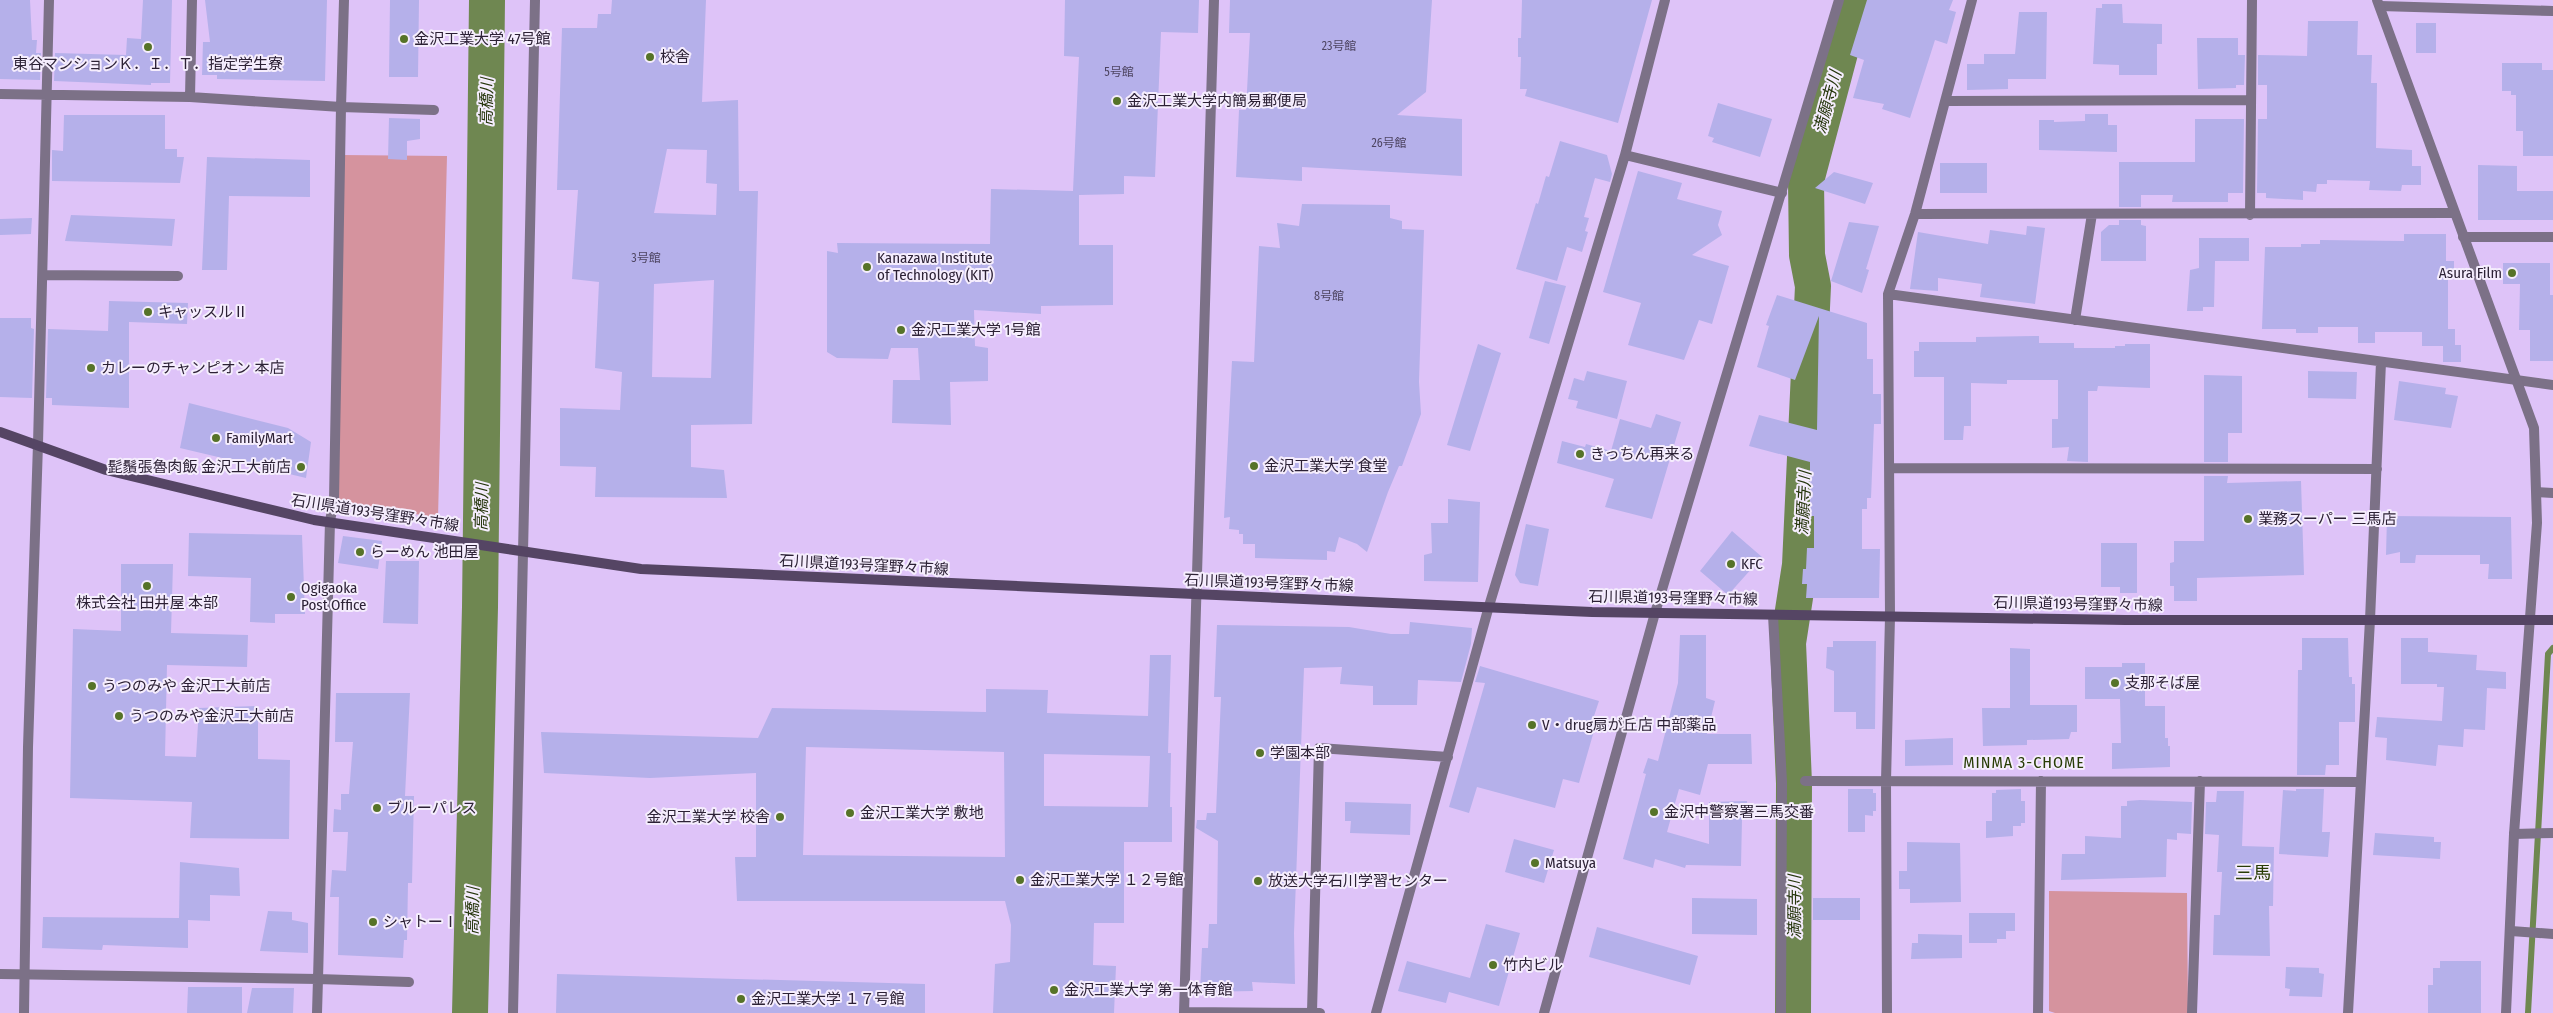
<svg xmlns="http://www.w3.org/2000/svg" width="2553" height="1013" viewBox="0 0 2553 1013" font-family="'Fira Sans Condensed','Noto Sans JP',sans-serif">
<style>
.green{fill:#d5939e}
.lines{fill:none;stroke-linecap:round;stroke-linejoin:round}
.stream{stroke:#6f8751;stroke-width:6}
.river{stroke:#6f8751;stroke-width:36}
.building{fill:#b5b0ea;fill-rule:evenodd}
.minor{stroke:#7c7187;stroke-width:10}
.tertiary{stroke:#7c7187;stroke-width:10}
.secondary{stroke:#554564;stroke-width:10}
.poi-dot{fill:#567328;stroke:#f5edfd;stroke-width:2}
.labels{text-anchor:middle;stroke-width:4;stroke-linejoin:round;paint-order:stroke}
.number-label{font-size:12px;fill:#4e4562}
.poi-label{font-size:15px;fill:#2c2135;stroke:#f5edfd;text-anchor:start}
.street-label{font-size:15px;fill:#2c2135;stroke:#f5edfd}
.water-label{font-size:16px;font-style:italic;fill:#26360d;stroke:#f5edfd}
.neighbourhood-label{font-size:16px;letter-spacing:1px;fill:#283c06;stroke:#f5edfd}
.quarter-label{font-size:18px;fill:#283c06;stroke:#f5edfd}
</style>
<rect width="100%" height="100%" fill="#dec3f8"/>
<path class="green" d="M341 155 447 156 438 518 334 500Z
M2049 891 2187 893 2188 1013H2055L2049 1011Z"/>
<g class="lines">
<path class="stream" d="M2528 1013 2548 654 2553 648"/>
<path class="river" d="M470 1013 480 607 487 0
M1793 1013 1794 783 1788 643 1800 565 1813 286 1807 255 1806 181 1854 0"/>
</g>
<path class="building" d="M0 0H30L32 40H37L36 53H41L40 80 0 79Z
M143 0H172L170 83H151V85L54 81 55 53 126 55 127 38 141 39Z
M205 0H327L325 81 217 79V75H202L203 42H210Z
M390 0H419L418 77H389Z
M612 0H706L702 102 738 100 739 191H758L752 424 691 425V467L724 470 727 498 595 497 596 467 560 466V408L620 410 622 372 595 368 599 282 572 279 578 190H557L562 28H597L598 14H611ZM667 149 707 150 706 183 717 184 716 215 654 213ZM714 280 711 378 652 377 654 284Z
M1065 0H1199L1198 33 1161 32 1155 177 1124 176V194L1079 195V245H1113V305L1041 306V314L974 310 975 346 988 348V381L950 382 951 425 892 423 893 380H920L918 348H891L888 359 837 358 827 352V251L838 253 837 243 990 244 991 189 1073 191 1079 57 1064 56Z
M1230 0H1432L1426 92 1397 115 1462 119V176L1302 167V181L1236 177 1239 110H1246L1250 33H1229Z
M1522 0H1652L1618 123 1525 96 1527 89H1520L1521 57H1518V38H1521Z
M1867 0H1953L1949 10 1956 12 1947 44 1935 40 1910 118 1882 109 1884 104 1853 98 1864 60 1850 55Z
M2102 4H2122L2123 23 2162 24V44H2157V75H2119V65L2093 64 2096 8H2102Z
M2019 12H2047L2046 79H2008V89L1967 90V64H1984V54H2015Z
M2308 21H2358L2357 55H2372L2371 83H2377L2376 148 2412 150V166H2421V185H2402L2401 191 2369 190 2370 181 2327 180V184H2317L2316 192 2303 191V200L2266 198V193H2257L2258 119H2267V85H2258V55L2307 56Z
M2416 23H2436V53H2416Z
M2197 38H2238V55H2245L2244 85H2236V88L2198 89Z
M2502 63H2542V70H2553V156H2523V131H2516V95H2511V91H2502Z
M1718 103 1772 119 1760 157 1712 142 1714 138 1708 136Z
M2085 114H2108V125H2117V152L2039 150V120H2054V122L2085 121Z
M64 115H165V149H177V157H184L180 183 52 181V150L63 151Z
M389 118 420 119V139L407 141V160L388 159Z
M2195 119H2244L2243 193H2228V202H2172L2173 195H2141V207H2119V162H2195Z
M1560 141 1607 155 1612 174 1610 182 1595 178 1584 217 1589 218 1585 231 1588 232 1582 252 1567 247 1557 281 1516 269 1536 203 1538 204 1546 176 1549 177Z
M207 157 310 160V197L229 196 227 270H202Z
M1940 163H1987V193H1940Z
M2478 165 2517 166V191H2553V220H2478Z
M1638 171 1682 183 1677 199 1722 211 1718 225 1722 235 1692 255 1729 266 1712 324 1699 320 1684 360 1628 345 1641 303 1603 292Z
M1834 172 1873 183 1865 204 1815 188Z
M1302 204 1390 205V218L1402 221V229L1424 230 1419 382 1421 414 1402 466H1399L1388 492 1367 552 1357 544 1339 537 1335 552 1327 551V560L1255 558V544H1243V534H1239V530L1229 529 1230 517 1224 518 1232 361 1254 362 1259 246 1280 248 1277 223 1299 226Z
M71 215 175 219 172 246 65 241Z
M32 218 31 234 0 235V219Z
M2119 220H2141V225L2146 226V261H2101V232L2109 225H2119Z
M1849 222 1879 226 1866 269 1869 270 1862 293 1831 281Z
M2027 226 2045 228 2035 304 1980 297 1982 284 1938 278V291L1910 289 1918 232 1988 244 1990 230 2026 235Z
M2404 234H2446V261H2454V277H2448V329H2455V345H2461V362H2443V346H2422V332H2375V343H2358V327H2318V333H2296V329H2262L2265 247H2301V244H2320V240L2404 241Z
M2199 238H2249V261H2215L2214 307H2203V311H2187L2190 270 2199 268Z
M2503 263H2550V295H2553V361H2530V330H2519L2520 284H2503Z
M1545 281 1566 286 1549 344 1529 338Z
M1777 295 1867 323V359H1873V394H1881V424H1874L1871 498H1867V509H1862V549H1880L1879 598H1806L1807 584H1802L1803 569H1806L1807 548H1814V516H1810V462L1749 446 1759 415 1817 430 1819 316 1795 380 1757 367 1769 326 1766 325Z
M109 301 188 303 187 324 129 322V408L52 405V398H46L48 329 108 331Z
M0 318H31V328L34 329 32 398 0 397Z
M2039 336V343H2074V348H2115V346H2125V344H2150V388L2098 386 2097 391H2088V462L2067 461 2069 447 2052 448V419H2058V380H2007V384L1971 383V426H1964L1963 440H1944V377H1914V351H1919V342H1976V337Z
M1478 344 1501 353 1470 451 1447 445Z
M1587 371 1627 381 1617 419 1576 408 1578 401 1568 399 1574 378 1584 381Z
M2308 371 2357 372 2356 399 2308 398Z
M2204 375 2242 376V433H2228V462H2204Z
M2399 381 2446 388 2445 394 2458 396 2451 428 2394 420Z
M189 403 288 428 311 442 306 478 180 448Z
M1656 414 1681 422 1652 519 1605 507 1614 479 1557 463 1562 441 1585 447 1586 444 1611 451 1620 419 1651 428Z
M2204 476H2228L2227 483 2301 481 2304 575 2197 578V601H2174V586H2170V563L2174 562V541H2204Z
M1448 499 1480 502 1478 582 1424 581V555L1432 553 1431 523H1448Z
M2387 516 2511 517 2512 579H2488L2489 564H2480V555H2416L2415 563H2400V552L2386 555Z
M1526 524 1549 529 1538 586 1520 583 1515 575Z
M1732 531 1762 557 1728 595 1700 571Z
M189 533 302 535 305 614H275V623L250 622 251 578 188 576Z
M343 536 382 541 378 569 338 563Z
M2101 543H2137V593H2120V587H2101Z
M386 561H419L418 624 383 623Z
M121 564H173L171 633 248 635 247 667 167 665 165 756 196 757 199 708 258 706V759L290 760 289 839 190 838 192 802 70 798 73 629 121 631Z
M1410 622 1472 628 1471 644 1461 682 1418 680 1417 705H1373V686L1340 684 1342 667 1304 668 1294 933 1295 984 1252 982 1253 991 1200 992 1202 948H1208L1209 924H1217L1218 841 1196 828 1197 820H1206L1207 813H1216L1221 697H1214L1217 625 1349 627 1391 634H1409Z
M1680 635H1706V698L1715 701 1707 734H1751L1752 764H1708L1700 795 1679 789 1667 832 1709 844V802L1747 801V819H1742L1741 866 1686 865 1685 868 1655 859 1653 868 1623 859 1646 774 1643 773 1648 758 1658 761 1678 683Z
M2302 638H2348L2349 677H2352V684H2355V722H2339V765H2326L2325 775H2297L2298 670H2302Z
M2401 638H2428V652L2477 655 2476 670 2506 672V689L2487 688 2485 730 2464 729 2463 747 2438 745 2436 766 2386 760 2387 738 2375 737 2377 717 2442 721 2444 687H2437V684H2401Z
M1833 641H1876L1875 729H1856V712H1834V671L1826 668 1827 647H1833Z
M2010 648 2030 649V705H2077V732H2071L2069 739 2027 740V745L1983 746 1982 708H2010Z
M1150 655H1171L1168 753H1171L1170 807H1172V842H1124V923H1094L1093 965 1116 966 1114 1013H993L995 964 1010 962 1011 925 1005 901H737L735 857H756V773L650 778 544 773 541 732 758 738 772 708 986 712V689L1048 690 1047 713 1148 716ZM806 747 1004 752 1005 857 803 855ZM1044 754 1150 756 1148 807 1044 806Z
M2122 663H2145V706H2165V738H2168V746H2170V767L2112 769V743H2121L2120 699H2085V667H2122Z
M1480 666 1599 701 1594 716 1598 717 1579 783 1563 779 1555 808 1477 787 1469 813 1449 807 1485 683 1475 682Z
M336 693H410L405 796H414L412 883H408L407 940H404L403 958 338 955 339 897H330L332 870 346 871 348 832H333L334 809 341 810V794H349L353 742H335Z
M1953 738V765L1905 766V740Z
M1848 789H1873V793H1876V811H1873V816L1865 815V832H1848Z
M2021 789V801H2025V823H2021V826H2013V836L1986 838V821H1992V793H1996V790Z
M2296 789H2324L2322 832H2330L2328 857 2279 854 2283 790 2296 791Z
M2217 791H2244L2242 846 2274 847 2273 906H2269L2270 956 2213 955 2214 915H2220L2222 872H2217L2219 835 2205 834 2206 802H2216Z
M2140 800 2192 802 2191 834 2177 833V840L2167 839 2166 877 2061 880 2062 854H2085V836L2121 838V806H2127V801Z
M1345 802 1411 804 1410 835 1350 833 1351 821H1345Z
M2375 833 2434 837V842H2441L2440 859 2373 855Z
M1514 839 1554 850 1544 883 1505 872Z
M1907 842 1960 843 1961 902 1910 903V889H1899V871H1907Z
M180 862 239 868 240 896 210 895V921L188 920V948L103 945 102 950 42 948 43 917 179 918Z
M1692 898 1757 899V935L1692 934Z
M1813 898H1860V920H1813Z
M268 911 292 912V920L308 923V953L260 951Z
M1969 913H2015V931H2006V939H1997V943H1969Z
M1486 924 1520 933 1499 1006 1449 992 1446 1003 1398 991 1407 961 1470 978Z
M1597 927 1698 956 1690 985 1589 957Z
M1918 934 1962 935V958L1911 959 1912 943H1918Z
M2440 961H2481V1013H2428V985H2433V968H2440Z
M2286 967 2319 968V973L2324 974 2322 997 2289 996 2290 989 2285 988Z
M557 974 925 984V1013H556Z
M188 987H242V1013H187Z
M252 988H294L293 1013H247Z"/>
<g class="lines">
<path class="minor" d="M192 0 190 97 341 107 334 500 330 521 318 979 409 982
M344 0 341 107 434 110
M2380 6 2553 11
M0 94 190 97
M1946 101 2251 100
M1625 155 1665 0
M1915 214 2454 213
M2250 215 2252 0
M2463 237H2553
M43 275 178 276
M1888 294 2553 385
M2075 320 2092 214
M38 444 49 0
M1889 468 2377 469
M2537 492 2553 493
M1773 615 1782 782 1781 1013
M1805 781 2361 782
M2514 834 2553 833
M2511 931 2553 934
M0 974 318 979 317 1013
M1184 1012 1320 1013
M1312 1012 1319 748 1448 757
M513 1013 535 0
M1184 1013 1214 0
M1376 1013 1489 606 1625 155 1782 193
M1887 1013 1886 781 1890 617 1888 294 1915 214 1972 0
M2038 1013 2041 781
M2192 1013 2200 781
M2348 1013 2370 620 2381 362"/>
<path class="tertiary" d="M2377 0 2534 428 2537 523 2514 834 2506 1013
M24 1013 28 747 38 444
M1544 1013 1655 613 1839 0"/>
<path class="secondary" d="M0 432 106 470 314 520 641 569 1592 612 2125 620H2553"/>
</g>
<g class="poi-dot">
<circle cx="404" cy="39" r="5"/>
<circle cx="148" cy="47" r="5"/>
<circle cx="650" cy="57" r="5"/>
<circle cx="1117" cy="101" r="5"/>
<circle cx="867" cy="267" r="5"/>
<circle cx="2512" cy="273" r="5"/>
<circle cx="148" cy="312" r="5"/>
<circle cx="901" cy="330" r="5"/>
<circle cx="91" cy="368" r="5"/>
<circle cx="216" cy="438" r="5"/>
<circle cx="1580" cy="454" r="5"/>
<circle cx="1254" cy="466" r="5"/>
<circle cx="301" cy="467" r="5"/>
<circle cx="2248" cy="519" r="5"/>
<circle cx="360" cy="552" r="5"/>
<circle cx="1731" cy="564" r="5"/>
<circle cx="147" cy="586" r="5"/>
<circle cx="291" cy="597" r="5"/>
<circle cx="2115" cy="683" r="5"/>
<circle cx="92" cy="686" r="5"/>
<circle cx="119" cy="716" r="5"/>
<circle cx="1532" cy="725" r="5"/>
<circle cx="1260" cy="753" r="5"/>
<circle cx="377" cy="808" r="5"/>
<circle cx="1654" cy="812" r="5"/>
<circle cx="850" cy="813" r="5"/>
<circle cx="780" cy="817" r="5"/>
<circle cx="1535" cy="863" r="5"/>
<circle cx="1020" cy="880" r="5"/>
<circle cx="1258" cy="881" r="5"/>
<circle cx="373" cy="922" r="5"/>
<circle cx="1493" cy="965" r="5"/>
<circle cx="1054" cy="990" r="5"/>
<circle cx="741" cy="999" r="5"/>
</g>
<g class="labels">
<g class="number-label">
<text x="1339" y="50">23号館</text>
<text x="1119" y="76">5号館</text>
<text x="1389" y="147">26号館</text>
<text x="646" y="262">3号館</text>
<text x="1329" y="300">8号館</text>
</g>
<g class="poi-label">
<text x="414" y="44">金沢工業大学 47号館</text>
<text x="660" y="62">校舎</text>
<text x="148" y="69" text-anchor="middle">東谷マンションＫ．Ｉ．Ｔ．指定学生寮</text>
<text x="1127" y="106">金沢工業大学内簡易郵便局</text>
<text x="877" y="263">Kanazawa Institute<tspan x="877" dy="17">of Technology (KIT)</tspan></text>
<text x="2502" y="278" text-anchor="end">Asura Film</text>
<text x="158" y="317">キャッスルⅡ</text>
<text x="911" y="335">金沢工業大学 1号館</text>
<text x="101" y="373">カレーのチャンピオン 本店</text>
<text x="226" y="443">FamilyMart</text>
<text x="1590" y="459">きっちん再来る</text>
<text x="1264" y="471">金沢工業大学 食堂</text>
<text x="291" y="472" text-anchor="end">髭鬚張魯肉飯 金沢工大前店</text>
<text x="2258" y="524">業務スーパー 三馬店</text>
<text x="370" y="557">らーめん 池田屋</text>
<text x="1741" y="569">KFC</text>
<text x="301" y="593">Ogigaoka<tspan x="301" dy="17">Post Office</tspan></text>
<text x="147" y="608" text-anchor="middle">株式会社 田井屋 本部</text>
<text x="2125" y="688">支那そば屋</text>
<text x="102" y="691">うつのみや 金沢工大前店</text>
<text x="129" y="721">うつのみや金沢工大前店</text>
<text x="1542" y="730">V・drug扇が丘店 中部薬品</text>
<text x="1270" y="758">学園本部</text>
<text x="387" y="813">ブルーパレス</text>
<text x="1664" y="817">金沢中警察署三馬交番</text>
<text x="860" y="818">金沢工業大学 敷地</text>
<text x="770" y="822" text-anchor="end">金沢工業大学 校舎</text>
<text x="1545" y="868">Matsuya</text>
<text x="1030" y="885">金沢工業大学 １２号館</text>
<text x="1268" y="886">放送大学石川学習センター</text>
<text x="383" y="927">シャトーⅠ</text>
<text x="1503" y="970">竹内ビル</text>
<text x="1064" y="995">金沢工業大学 第一体育館</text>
<text x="751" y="1004">金沢工業大学 １７号館</text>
</g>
<g class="street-label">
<text transform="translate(375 513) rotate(9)" y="5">石川県道193号窪野々市線</text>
<text transform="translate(864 565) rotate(3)" y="5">石川県道193号窪野々市線</text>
<text transform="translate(1269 583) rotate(2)" y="5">石川県道193号窪野々市線</text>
<text transform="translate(1673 598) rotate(1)" y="5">石川県道193号窪野々市線</text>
<text transform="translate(2078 604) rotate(1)" y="5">石川県道193号窪野々市線</text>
</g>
<g class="water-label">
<text transform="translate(486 102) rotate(-89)" y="6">高橋川</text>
<text transform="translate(1827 102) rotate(-75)" y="6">満願寺川</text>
<text transform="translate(1803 503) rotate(-87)" y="6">満願寺川</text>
<text transform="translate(481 507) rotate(-89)" y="6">高橋川</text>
<text transform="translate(1794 907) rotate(-90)" y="6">満願寺川</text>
<text transform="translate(472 911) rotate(-89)" y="6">高橋川</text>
</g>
<g class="neighbourhood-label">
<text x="2024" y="768">MINMA 3-CHOME</text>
</g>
<g class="quarter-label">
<text x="2253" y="879">三馬</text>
</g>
</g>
</svg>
